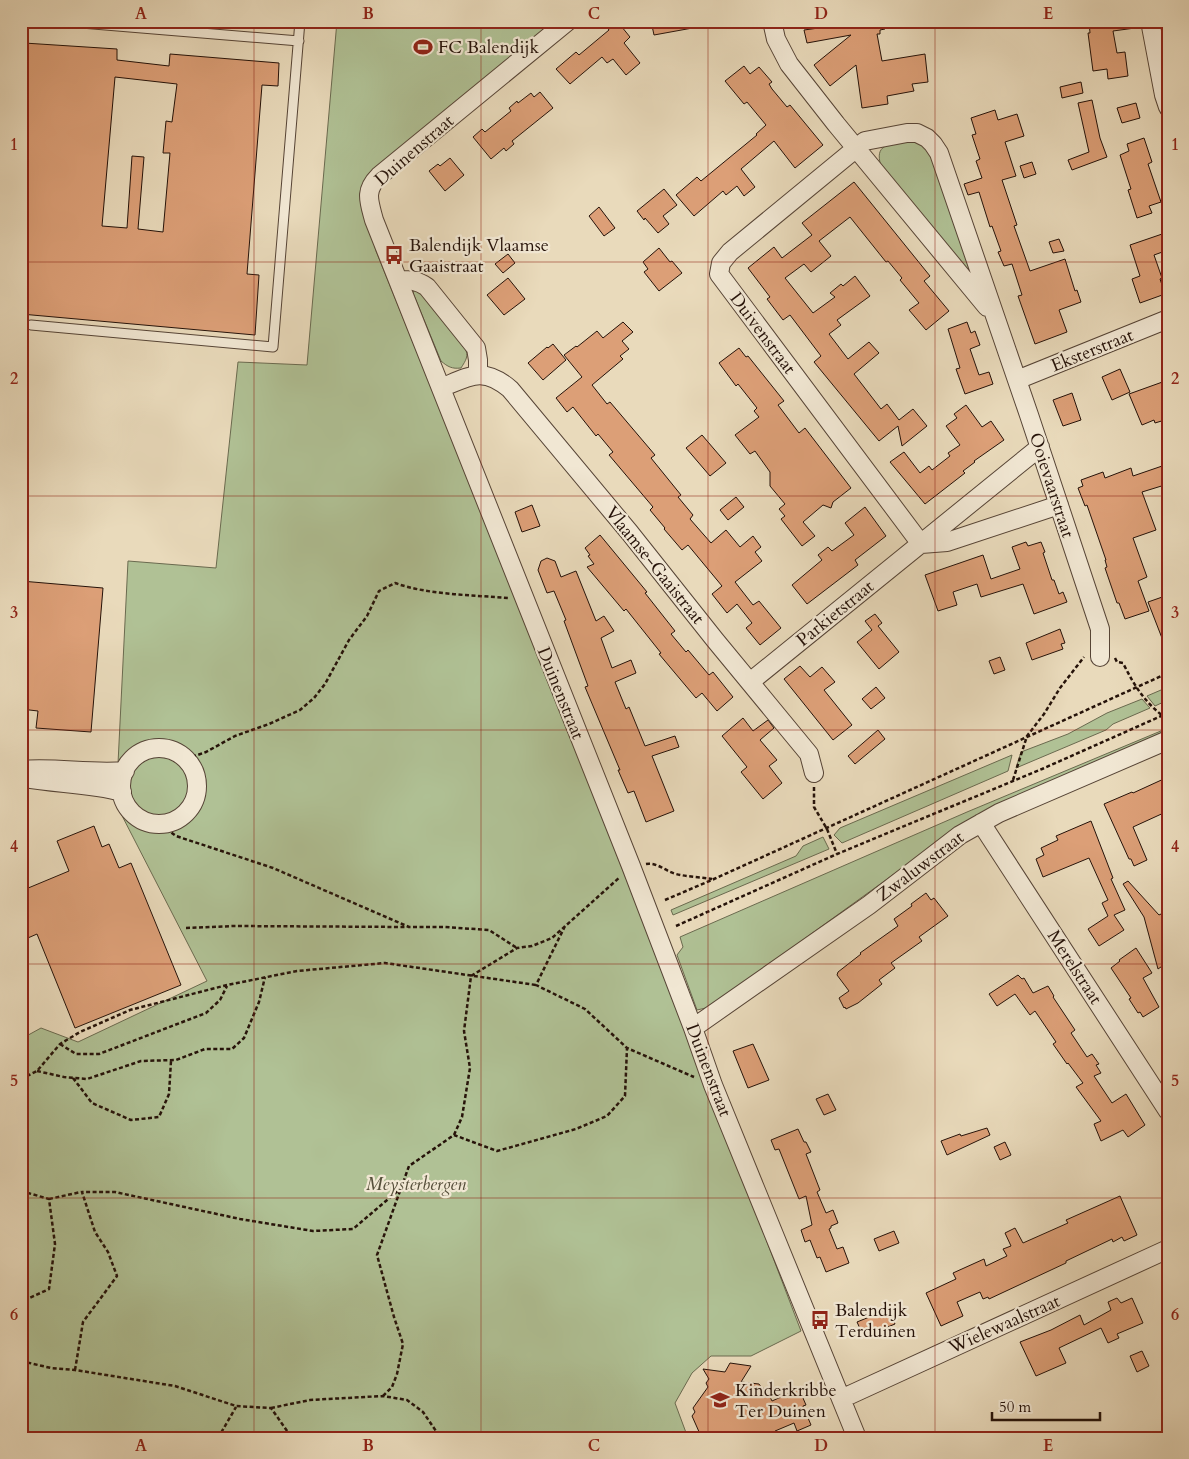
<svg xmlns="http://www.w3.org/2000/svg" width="1189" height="1459" viewBox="0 0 1189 1459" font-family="Cardo,serif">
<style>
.green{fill:#b0c195;stroke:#6a6a4f}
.building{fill:#dc9f77;stroke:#251209;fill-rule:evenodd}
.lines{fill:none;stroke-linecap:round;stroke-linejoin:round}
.service-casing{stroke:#564436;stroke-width:11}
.minor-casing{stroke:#564436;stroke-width:20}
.path{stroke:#251209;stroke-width:2.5;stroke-dasharray:4 2.5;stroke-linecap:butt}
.service{stroke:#f1e7d3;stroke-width:9}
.minor{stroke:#f1e7d3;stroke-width:18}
.grid{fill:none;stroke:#8f2418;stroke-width:1;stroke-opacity:0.55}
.labels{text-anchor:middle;stroke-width:4.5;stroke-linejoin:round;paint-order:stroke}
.poi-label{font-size:18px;fill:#251209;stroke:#f1e7d3;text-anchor:start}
.street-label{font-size:18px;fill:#251209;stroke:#f1e7d3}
.park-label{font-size:18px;font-style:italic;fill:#564f3a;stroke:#f1e7d3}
.neatline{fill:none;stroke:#8f2418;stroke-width:2}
.grid-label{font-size:16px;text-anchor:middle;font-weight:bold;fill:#8f2418}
</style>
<rect width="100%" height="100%" fill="#e9dabb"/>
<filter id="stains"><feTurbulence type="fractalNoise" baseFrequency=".004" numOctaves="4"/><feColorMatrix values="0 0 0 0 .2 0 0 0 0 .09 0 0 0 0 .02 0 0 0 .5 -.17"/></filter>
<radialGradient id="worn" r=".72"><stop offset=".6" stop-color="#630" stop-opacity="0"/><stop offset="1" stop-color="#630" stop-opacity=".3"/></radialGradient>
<path class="green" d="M337 21H553L495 72 362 197 376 251 515 594 724 1129 801 1331 751 1356H711L692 1373 675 1403 688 1438H21V1039L41 1028 78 1042 207 981 116 804 128 561 216 568 238 362 307 365Z
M905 141H917L934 154 970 269 966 271 881 166C874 144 889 145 905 141Z
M415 289H418L465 348C469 356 466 360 461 368 452 369 448 367 441 361L413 293Z
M1168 687V700L1155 706 1147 696Z
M1142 699 1150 708 1113 724 1106 730 1016 768 1021 752 1068 734 1107 713Z
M1168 728V734L937 843 710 1007 697 1010 677 955 683 947 680 937 967 812Z
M1012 755 1008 771 842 843 834 835 840 828Z
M823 837 829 849 673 915 671 910 796 856 803 846Z"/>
<path class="building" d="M614 21H617L630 37 624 43 640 63 626 75 613 59 607 63 602 57 570 84 556 69 576 52 579 55 609 30 607 27Z
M651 21H697L698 27 654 35Z
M870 21H884L885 29 880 30V34H877L882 61 925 54 928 82 912 84 914 91 887 96 888 104 862 108 856 65 830 86 814 65 851 35 807 43 804 30Z
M1089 21H1134L1135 28 1113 31 1117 53 1125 52 1128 76 1108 79 1107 69 1093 71 1088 33H1090Z
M24 43 117 49V60L169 66 170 54 279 63 278 86 262 85 247 274 259 275 255 335 21 314V80ZM115 77 177 84 172 122 166 121 163 153H170L163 232 138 229 144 157 132 156 127 228 102 226Z
M744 66 750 74 759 67 772 82 769 84 772 89 787 107 790 105 823 145 795 168 774 141 741 169 755 187 744 196 737 186 726 195 723 191 694 216 676 195 697 177 701 181 757 135 756 134 766 125 747 102 744 104 725 81Z
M1081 82 1083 93 1062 98 1060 87Z
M540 92 553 108 512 141 514 144 506 151 504 148 491 159 473 137 482 129 485 132 511 111 509 108 517 101 518 103 531 93 534 97Z
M1092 100 1100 138 1107 157 1072 170 1068 160 1089 152 1078 103Z
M1136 103 1140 118 1122 123 1117 108Z
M995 110 998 120 1017 114 1024 136 1005 142 1016 176 1002 180 1017 225 1014 226 1030 271 1065 259 1075 291 1077 290 1081 302 1059 310 1067 332 1035 344 1018 296 1022 295 1012 264 1004 266 998 252 1001 251 992 226 990 227 979 192 968 195 964 184 982 178 976 161 980 159 972 135 976 134 971 118Z
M1144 138 1152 162 1148 164 1161 202 1149 206 1152 213 1137 218 1128 190 1131 189 1120 155 1129 151 1127 144Z
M450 158 464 175 445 191 429 171 438 164 440 166Z
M1032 162 1036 174 1024 178 1020 166Z
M854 182 930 276 924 281 949 311 926 330 909 310 919 303 900 280 902 278 888 261 886 262 850 217 819 241 831 256 811 272 804 264 785 278 813 313 835 297 830 293 841 284 843 286 855 276 870 296 837 320 841 325 829 334 848 359 869 342 879 353 854 374 881 409 887 404 899 420 913 409 927 426 902 446 898 426 879 441 814 362 821 356 790 315 783 320 767 299 770 297 748 268 774 247 782 258 812 235 802 223Z
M664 189 677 205 663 216 669 224 658 233 645 218 644 220 637 211Z
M599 207 615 228 604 236 589 216Z
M1168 232V250L1154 255 1162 278 1160 279 1165 294 1140 303 1132 279 1140 276 1130 245Z
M1059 239 1064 251 1053 253 1049 242Z
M659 248 670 262 672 261 682 273 659 291 644 272 648 269 643 262Z
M508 254 515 263 503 273 495 264Z
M508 278 525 299 504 315 487 295Z
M623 322 633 332 622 341 629 349 620 356 623 359 592 385 607 404 610 402 655 455 651 458 681 495 678 497 693 515 690 519 711 543 726 530 740 547 753 536 761 547 755 552 762 561 735 582 753 605 759 601 781 628 760 645 746 628 752 623 737 604 727 613 712 594 722 586 688 545 682 550 664 529 665 528 650 510 653 507 609 455 613 452 598 434 596 436 573 407 567 412 556 398 582 377 564 355 576 346 577 347 597 331 603 338Z
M967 322 971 333 975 331 980 345 970 349 979 375 989 372 993 384 965 394 956 369 960 368 948 329Z
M553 344 566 360 543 380 528 363 547 347 548 348Z
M739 348 746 357 748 356 784 401 778 405 799 433 805 428 851 488 833 502 831 508 823 505 803 522 815 536 802 546 781 519 785 516 779 509 785 504 770 486V472L755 451 750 454 735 435 759 417 754 411 757 408 738 384 736 386 719 363Z
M1120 369 1130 392 1112 400 1102 377Z
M1168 380V419L1155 423 1154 420 1142 425 1129 394Z
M1072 393 1081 420 1063 426 1053 400Z
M966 405 982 427 991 421 1004 440 974 461 975 462 963 471 965 473 925 504 890 462 904 452 920 473 929 466 932 470 950 456 948 453 960 445 946 426 957 418 954 414Z
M702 435 726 463 710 476 686 448Z
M1168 464V484L1142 492 1156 530 1133 538 1147 577 1138 581 1149 611 1125 619 1119 603H1117L1105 568 1107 567 1105 560H1106L1087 505 1085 506 1078 488 1083 486 1081 480 1103 472 1105 478 1131 468 1133 476Z
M736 497 744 507 728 520 720 510Z
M532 505 540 526 522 532 515 512Z
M865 507 886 536 855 560 858 565 807 604 792 585 822 560 818 555 828 547 832 551 854 535 845 523Z
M600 535 647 592 645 593 675 631 671 634 686 652 688 650 709 675 713 672 733 697 717 711 702 693 696 698 659 654 661 653 626 609 624 611 587 567 594 564 588 556 590 555 585 548Z
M1026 542 1028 546 1041 542 1045 552 1043 553 1052 580H1054L1059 594 1063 592 1067 602 1034 614 1023 584 981 597 977 584 953 592 957 605 938 611 925 575 983 555 991 579 1020 569 1012 547Z
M547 558 555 561 561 577 576 571 596 621 604 616 614 631 601 638 612 668 631 660 636 673 615 682 626 709 629 707 645 746 675 736 679 747 652 756 674 811 646 822 634 791 628 793 618 770H620L585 687 588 686 564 621 566 620 554 591 547 593 538 570 541 561Z
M21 581 103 588 91 732 36 728 38 711 21 709Z
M1168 595V651H1167L1148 602Z
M875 614 882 623 878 626 899 652 879 669 857 642 872 630 865 621Z
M1060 629 1065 643 1061 644 1063 649 1032 660 1026 643Z
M1000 657 1005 670 994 674 989 661Z
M800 666 810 677 822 667 835 682 824 690 852 725 833 740 784 679Z
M876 687 885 698 871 709 862 699Z
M743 718 753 731 768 720 774 728 760 740 777 760 769 766 782 783 763 799 741 772 747 767 722 736Z
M878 730 885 739 855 764 848 756Z
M1168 777V811L1133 827 1147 860 1134 866 1131 859H1129L1104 804 1132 792 1133 793Z
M1091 821 1113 878 1111 879 1125 910 1114 915 1124 930 1099 946 1088 929 1108 916 1102 903 1108 900 1089 858 1043 877 1036 859 1044 855 1041 848 1058 840 1056 836Z
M94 826 102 847 109 844 119 868 131 863 181 985 75 1028 37 934 21 941V891L69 871 57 841Z
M1128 881 1159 915 1161 914 1168 922V962L1158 969 1144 917 1123 884Z
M926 893 931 900 934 898 948 916 919 937 922 941 891 963 895 968 879 980 882 984 858 1003 846 1009 845 1007 844 1008 839 998 849 991 837 975 838 972 861 954 860 953 898 926 894 919 912 906 911 904Z
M1136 948 1152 973 1143 978 1159 1007 1143 1017 1140 1012 1138 1013 1129 999 1131 998 1111 968 1120 961 1119 960Z
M1018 975 1022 979 1024 978 1033 993 1048 986 1054 996 1053 997 1075 1030 1071 1033 1087 1057 1092 1054 1099 1064 1096 1065 1101 1073 1094 1076 1112 1103 1126 1094 1145 1125 1128 1137 1123 1130 1101 1141 1094 1124 1101 1121 1076 1087 1083 1083 1068 1063 1067 1064 1053 1044 1056 1042 1035 1011 1030 1015 1015 994 997 1006 989 994Z
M753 1044 769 1080 748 1088 733 1051Z
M828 1094 836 1110 824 1115 816 1099Z
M987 1128 990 1135 947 1155 941 1141 960 1134 961 1136Z
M798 1129 804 1142H806L811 1152 806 1154 820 1190 817 1192 826 1213 833 1210 838 1223 831 1226V1228L829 1229 837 1249 843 1247 849 1263 826 1272 820 1257 817 1258 810 1240 805 1242 801 1230 812 1225 806 1196 799 1199 779 1149 775 1150 771 1140Z
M1005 1142 1011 1155 1000 1160 994 1147Z
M1120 1196 1137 1235 1124 1241 1122 1237 1113 1242 1112 1239 1066 1261V1263L989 1299 988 1297 983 1299 980 1292 957 1302 963 1316 941 1326 926 1293 956 1279 953 1273 984 1259 986 1266 1007 1256 1003 1249 1011 1246 1005 1233 1015 1228 1023 1243 1068 1223 1066 1220Z
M894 1231 899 1243 879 1251 874 1239Z
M1117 1298 1121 1303 1132 1298 1143 1323 1117 1334 1119 1338 1108 1343 1101 1328 1059 1348 1066 1363 1036 1376 1020 1342 1051 1330 1080 1315 1084 1325 1111 1310 1108 1302Z
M889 1309 895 1324 873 1333 872 1331 863 1335 857 1322Z
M1142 1351 1149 1366 1137 1372 1130 1356Z
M730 1363 751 1366 741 1382 759 1384 762 1388 766 1389 772 1401 799 1389 806 1405 803 1406 811 1425 797 1431 794 1423 775 1431 773 1438H715L700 1434 692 1416 695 1412 693 1408 708 1387 706 1383 709 1379 703 1369 725 1372Z"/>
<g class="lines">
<g class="service-casing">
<path id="service" d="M57 21 299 41
M31 325 273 347 300 21"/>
</g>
<g class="minor-casing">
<path id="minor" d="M568 21 379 176C364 191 369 201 374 220L631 866 693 1028 713 1085 857 1438
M772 21 776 39 789 64 836 124 987 307
M1150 21 1164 95 1168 107
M398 280C410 280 417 280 427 287L476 348 478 360V375
M1017 380 1168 319
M441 388C470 376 483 366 510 389L630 533 715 640 809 754 814 773
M921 544 719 274 721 263 730 252 865 141 907 133H917L927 138 933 144 939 153 1029 415 1100 629V657
M921 544 947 542 1059 505
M750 682 1040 447
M121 786a38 38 0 1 1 76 0a38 38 0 1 1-76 0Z
M21 770C56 767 90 774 125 771
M24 778C56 784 90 783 122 792
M981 823 1168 1111
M693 1028 869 905 960 835 999 813 1168 740
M841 1399 1168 1249"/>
</g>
<path class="path" d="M1115 658 1117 662 1123 663C1135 687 1145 703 1168 720
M186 759 206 752 235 736 269 724 300 710 314 698 325 684 349 640 367 616 379 591 395 583C428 595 473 595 508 598
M1013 780 1027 736 1044 714 1060 688 1084 657
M814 787V807L827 829 837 854
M161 825 176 836 273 868 409 927H444L489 930 517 948
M646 864C657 862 665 871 676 874 688 877 701 877 712 879
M665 900 714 879 1168 673
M565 926 536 985 585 1009 627 1048 694 1077
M676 926 837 854 1042 769 1168 713
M186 928 234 926 407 927
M60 1044 76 1054H99L206 1013 220 1000 227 986
M37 1071 64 1077 87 1079 141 1061 176 1060 205 1049H232L244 1038 259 1002 265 977
M73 1078 92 1103 131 1120 159 1117 169 1094 171 1061
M21 1079 37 1071 60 1044 80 1032 130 1010 227 985 297 971 385 963 536 985
M454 1135 462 1117 470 1068 464 1031 471 976 517 948 532 946 552 938 620 877
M21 1191 49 1199 55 1244 49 1289 21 1302
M49 1199 81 1192
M21 1361 51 1368 75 1370 175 1386 236 1406 271 1408 292 1438
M75 1370 83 1322 117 1276 108 1252 95 1232 82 1192H115L240 1219 313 1231 353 1229 400 1189
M383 1396 392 1387 397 1374 403 1344 394 1317 377 1255 409 1166 454 1135 497 1151 576 1129 607 1116 625 1096 627 1048
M271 1408 310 1400 383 1396 407 1400 423 1412 438 1434 439 1438
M218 1438 236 1407"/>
<use href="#service" class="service"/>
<use href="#minor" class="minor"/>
</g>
<path class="grid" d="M254 21V1438M481 21V1438M708 21V1438M935 21V1438M21 262H1168M21 496H1168M21 730H1168M21 964H1168M21 1198H1168"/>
<defs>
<g id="stadium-bare" transform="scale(1.5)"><path d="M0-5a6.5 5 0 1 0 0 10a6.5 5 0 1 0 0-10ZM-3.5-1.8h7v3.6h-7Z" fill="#8f2418" stroke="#f1e7d3" stroke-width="2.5" paint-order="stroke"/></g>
<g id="bus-bare" transform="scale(1.5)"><path d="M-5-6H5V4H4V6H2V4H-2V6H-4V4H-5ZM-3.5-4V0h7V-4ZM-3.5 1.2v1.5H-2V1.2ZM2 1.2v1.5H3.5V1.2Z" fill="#8f2418" stroke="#f1e7d3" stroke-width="2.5" paint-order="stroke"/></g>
<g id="school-bare" transform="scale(1.5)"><path d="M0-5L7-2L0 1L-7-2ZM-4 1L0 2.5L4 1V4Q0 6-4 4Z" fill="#8f2418" stroke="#f1e7d3" stroke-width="2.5" paint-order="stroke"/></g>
</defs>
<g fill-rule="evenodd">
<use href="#stadium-bare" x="423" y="47"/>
<use href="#bus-bare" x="394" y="255"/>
<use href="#bus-bare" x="820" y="1320"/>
<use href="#school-bare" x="720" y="1400"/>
</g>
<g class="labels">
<g class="poi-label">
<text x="438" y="53">FC Balendijk</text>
<text x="409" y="251">Balendijk Vlaamse<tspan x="409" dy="21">Gaaistraat</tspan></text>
<text x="835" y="1316">Balendijk<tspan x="835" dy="21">Terduinen</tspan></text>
<text x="735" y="1396">Kinderkribbe<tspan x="735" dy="21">Ter Duinen</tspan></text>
</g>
<g class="street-label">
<text transform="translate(414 150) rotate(-41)" y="6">Duinenstraat</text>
<text transform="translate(763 333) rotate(53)" y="6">Duivenstraat</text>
<text transform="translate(1092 350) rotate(-22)" y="6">Eksterstraat</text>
<text transform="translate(1052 485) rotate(72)" y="6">Ooievaarstraat</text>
<text transform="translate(655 565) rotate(51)" y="6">Vlaamse-Gaaistraat</text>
<text transform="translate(835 613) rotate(-39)" y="6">Parkietstraat</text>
<text transform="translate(561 693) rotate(68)" y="6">Duinenstraat</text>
<text transform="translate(920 866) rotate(-37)" y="6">Zwaluwstraat</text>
<text transform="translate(1075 967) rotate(57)" y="6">Merelstraat</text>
<text transform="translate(709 1070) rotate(69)" y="6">Duinenstraat</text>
<text transform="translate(1004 1324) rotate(-24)" y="6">Wielewaalstraat</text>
</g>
<g class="park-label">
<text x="416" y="1190">Meysterbergen</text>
</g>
</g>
<rect width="1189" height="1459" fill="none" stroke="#e9dabb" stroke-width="55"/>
<path d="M992 1412v8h108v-8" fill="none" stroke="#251209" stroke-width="2.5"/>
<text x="999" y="1412" font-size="15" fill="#251209" stroke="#f1e7d3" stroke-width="4" paint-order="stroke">50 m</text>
<rect x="28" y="28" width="1134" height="1404" class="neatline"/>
<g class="grid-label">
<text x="141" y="19">A</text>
<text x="368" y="19">B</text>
<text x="594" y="19">C</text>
<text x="821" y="19">D</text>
<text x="1048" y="19">E</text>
<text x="14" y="150">1</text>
<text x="1175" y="150">1</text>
<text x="14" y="384">2</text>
<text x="1175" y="384">2</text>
<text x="14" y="618">3</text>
<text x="1175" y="618">3</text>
<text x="14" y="852">4</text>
<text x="1175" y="852">4</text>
<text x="14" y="1086">5</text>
<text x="1175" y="1086">5</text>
<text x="14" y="1320">6</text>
<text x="1175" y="1320">6</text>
<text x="141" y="1451">A</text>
<text x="368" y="1451">B</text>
<text x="594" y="1451">C</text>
<text x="821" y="1451">D</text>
<text x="1048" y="1451">E</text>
</g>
<rect width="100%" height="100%" filter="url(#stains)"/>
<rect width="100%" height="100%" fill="url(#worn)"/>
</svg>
